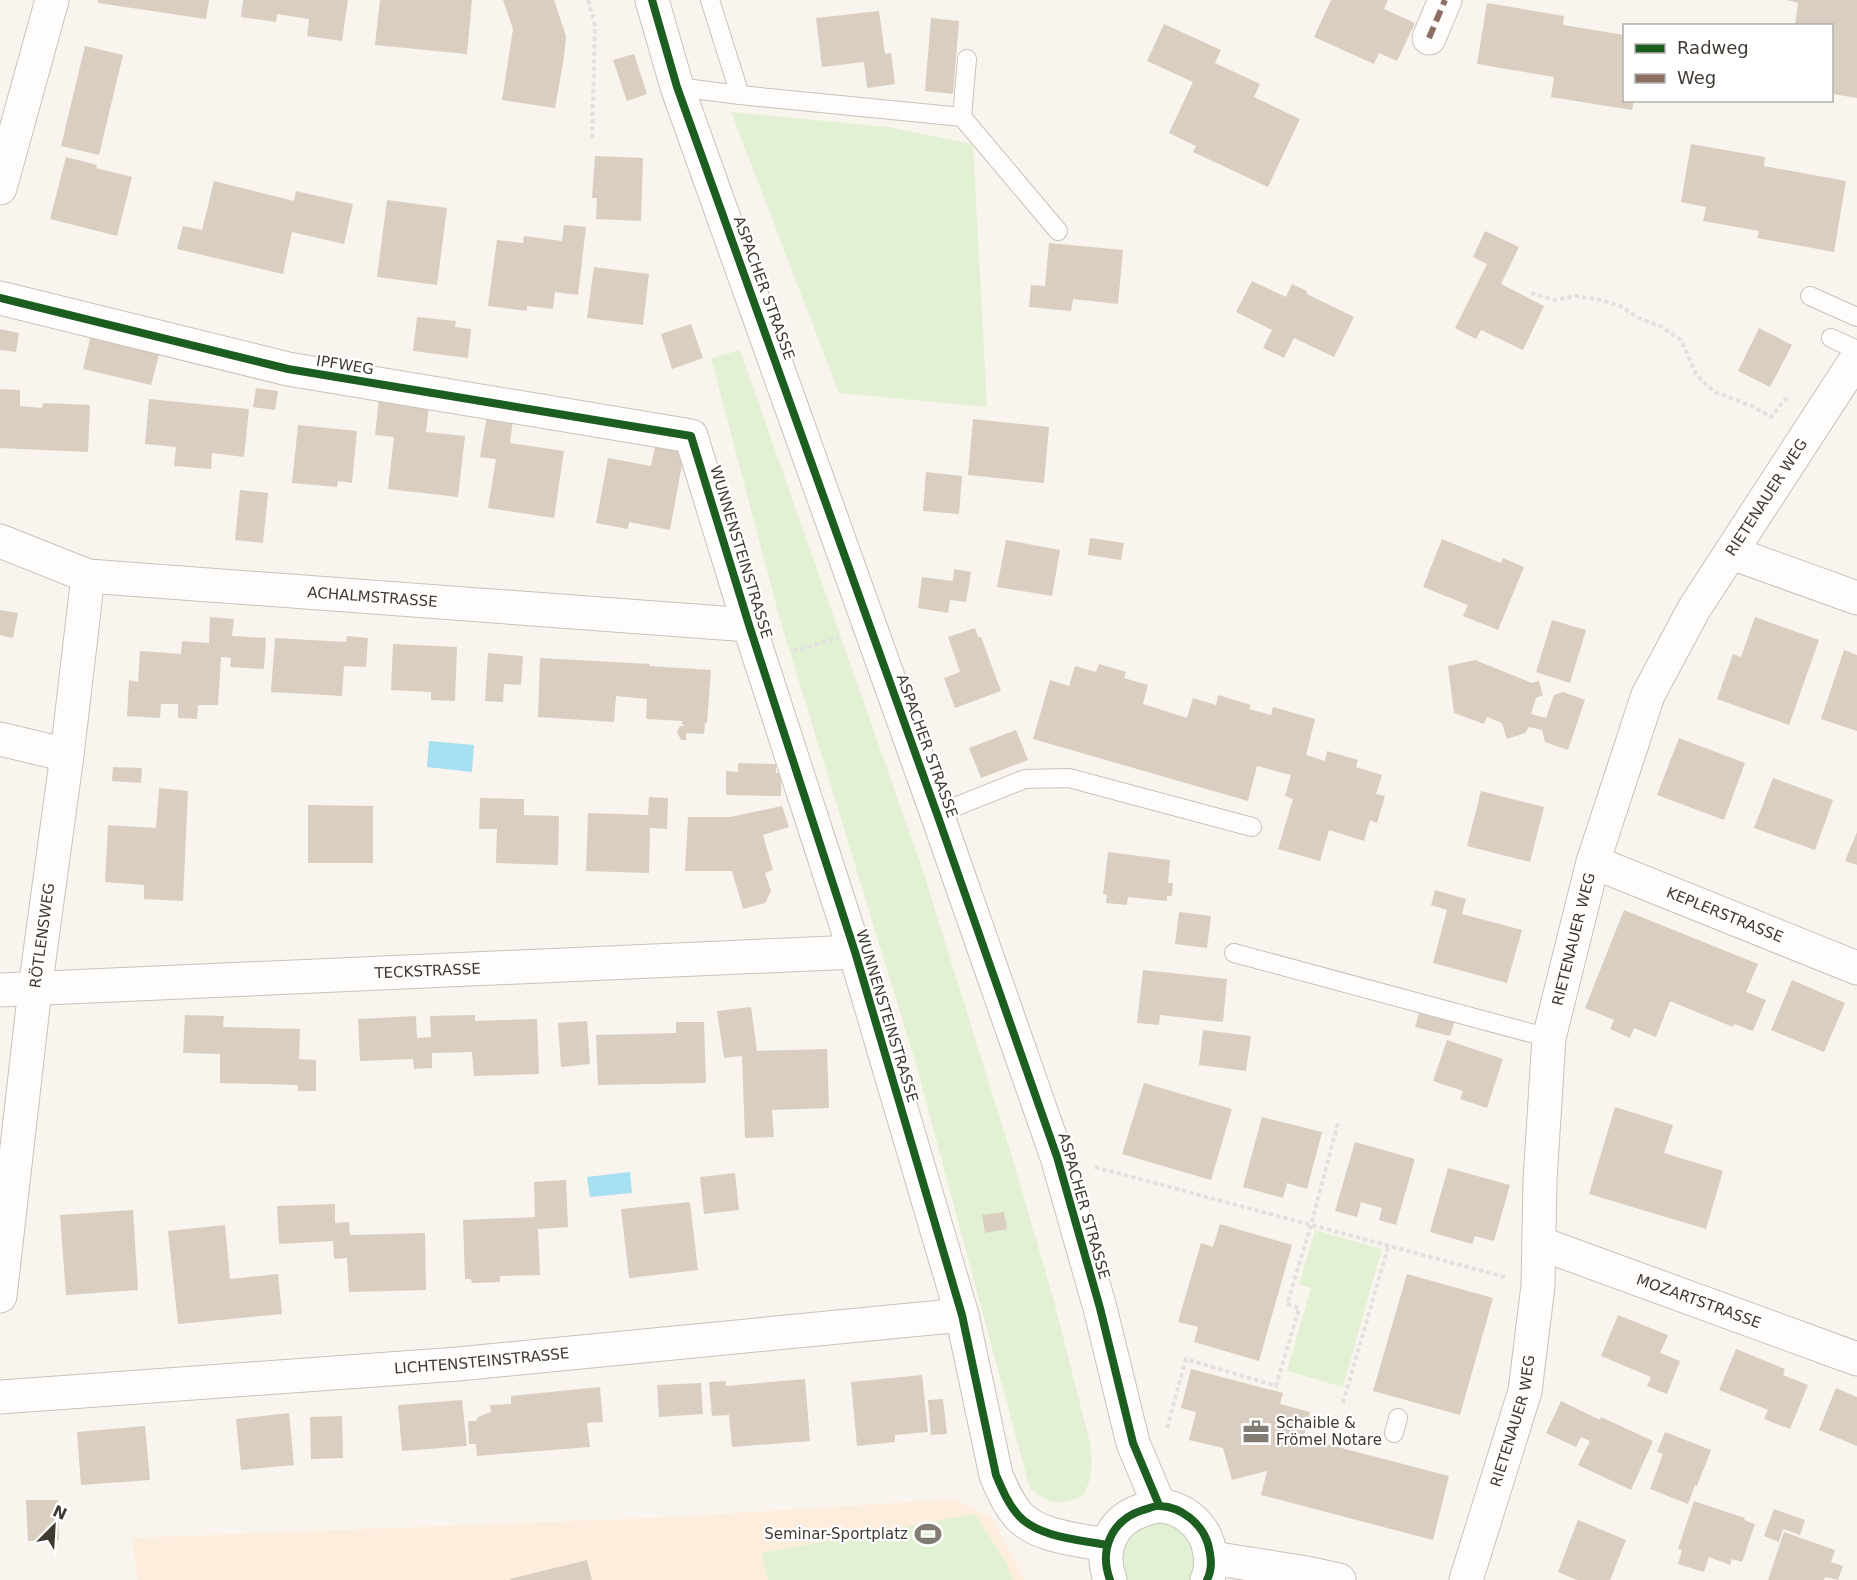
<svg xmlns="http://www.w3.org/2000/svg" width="1857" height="1580" viewBox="0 0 1857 1580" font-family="'DejaVu Sans',sans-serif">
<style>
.built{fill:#fdeddc}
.green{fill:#e2f1d3}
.water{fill:#a7e0f2}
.building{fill:#dacec0}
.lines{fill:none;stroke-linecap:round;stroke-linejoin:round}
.service-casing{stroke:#c8c2bc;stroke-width:20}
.minor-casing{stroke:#c8c2bc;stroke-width:35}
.tertiary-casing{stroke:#c8c2bc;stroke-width:35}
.path{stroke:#e3e1e0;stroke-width:4;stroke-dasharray:4.5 3;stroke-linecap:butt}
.service{stroke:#fefdfc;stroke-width:18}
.minor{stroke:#fefdfc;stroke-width:33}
.tertiary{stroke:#fefdfc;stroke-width:33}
.quiet{stroke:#8d6e63;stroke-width:6;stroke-dasharray:12 6;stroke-linecap:butt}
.cycleway-casing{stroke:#fff;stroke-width:11}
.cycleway{stroke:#1b5e20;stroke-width:8}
.labels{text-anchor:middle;stroke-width:4.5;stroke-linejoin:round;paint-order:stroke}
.street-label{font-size:15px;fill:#413a32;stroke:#fff}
.poi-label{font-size:15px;fill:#413a32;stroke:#fff;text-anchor:start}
</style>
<rect width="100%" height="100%" fill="#faf4ee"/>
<path class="built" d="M954 1499 992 1518 1025 1580H138L132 1538 676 1517Z"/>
<path class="green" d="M731 112 888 127 973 144 987 407 839 393Z
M740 350 922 868 1014 1163 1054 1301 1090 1443C1093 1467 1093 1475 1083 1496 1056 1506 1052 1505 1030 1489L915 1061 779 616 711 358Z
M1315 1230 1382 1249 1343 1387 1287 1371 1311 1288 1299 1284Z
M975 1514 1007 1564 1012 1580H768L762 1553Z
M1159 1522C1180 1525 1200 1542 1196 1566 1196 1570 1193 1576 1191 1580H1125L1120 1551 1134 1529Z"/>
<path class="water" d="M429 741 474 745 472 772 427 767Z
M630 1172 632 1193 590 1197 587 1177Z"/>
<path class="building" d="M98 0H209L206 19 98 3Z
M243 0H348L342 41 307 36 309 19 277 14 276 22 241 17Z
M380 0H472L467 54 375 45Z
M503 0H554L566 36 564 57 555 108 502 100 513 29Z
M1331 0H1388L1384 9 1415 23 1397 61 1379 53 1374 64 1314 37Z
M1787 0H1857V98L1832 94V26H1795L1798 3Z
M1487 3 1564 16 1563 25 1624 35V100H1634L1632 110 1551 97 1554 77 1477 64Z
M879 11 885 54 891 53 895 84 867 88 864 62 822 67 816 18Z
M931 18 959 21 953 94 925 91Z
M1164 24 1221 50 1215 63 1260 84 1254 97 1300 119 1268 187 1193 152 1196 146 1169 133 1193 82 1147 61Z
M85 46 123 55 99 155 61 146Z
M634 54 647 94 627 101 613 60Z
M1691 144 1765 157 1764 166 1846 181 1834 252 1757 238 1759 231 1703 221 1706 207 1681 202Z
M595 156 643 158 641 221 596 219 597 198H592Z
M66 157 97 165 96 168 132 177 117 236 50 219Z
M214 181 294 201 296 191 353 204 344 244 292 232 283 274 177 249 183 226 202 230Z
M387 200 447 208 437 285 377 277Z
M564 225 586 227 578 295 555 292 553 309 527 306V311L488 306 497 240 523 243 524 236 562 241Z
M1485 231 1519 247 1501 284 1544 306 1523 350 1481 330 1476 339 1455 328 1487 264 1473 257Z
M1049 243 1123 250 1118 304 1073 299 1071 311 1029 307 1031 285 1045 286Z
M594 267 649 274 643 325 587 318Z
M1252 281 1286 297 1292 284 1307 291V294L1354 317 1334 357 1294 338 1284 358 1263 348 1272 330 1236 312Z
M417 317 456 321 455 327 471 329 468 358 413 351Z
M691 324 703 358 672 369 661 334Z
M1759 328 1792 345 1770 387 1738 371Z
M0 329 19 333 16 352 0 350Z
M91 334 160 351 151 385 83 369Z
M256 388 278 391 275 410 253 407Z
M0 389 20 390V406L42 408 43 403 90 405 88 452 0 448Z
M149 399 249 409 244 457 212 453 211 469 174 466 176 447 145 444Z
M379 399 429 405 426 432 465 436 458 497 388 489 394 437 375 435Z
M487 415 513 420 510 443 564 451 554 518 488 508 496 459 480 457Z
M973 419 1049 427 1044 483 968 475Z
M298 425 357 431 352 483 338 481 337 487 292 483Z
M656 442 685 448 670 530 629 522 628 529 596 523 608 458 651 466Z
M926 472 962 476 959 514 923 511Z
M240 490 268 493 263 543 235 540Z
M1090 538 1124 543 1121 560 1088 555Z
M1442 539 1501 563 1503 558 1524 567 1498 630 1463 616 1468 605 1423 587Z
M1006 540 1060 550 1052 596 997 587Z
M954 569 971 572 966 602 950 600 948 613 918 608 922 577 953 581Z
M0 610 18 613 13 638 0 635Z
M210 617 234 619 232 636 266 638 264 669 230 667 231 658 221 657 218 705H198L197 719 178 718V704H161L160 718 127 716 129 680 138 682 140 651 181 654 182 641 209 643Z
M1755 617 1819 640 1789 725 1717 699 1733 654 1741 657Z
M1552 620 1586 630 1570 683 1536 672Z
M975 628 978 637H981L1001 691 955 708 944 678 960 672 948 637Z
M347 636 368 638 366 667 344 666 342 696 271 692 275 638 346 642Z
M393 644 457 647 455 701 431 700V692L391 690Z
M1844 650 1857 655V731L1821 719Z
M488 653 523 656 521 685 504 684 503 702 485 701Z
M540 658 650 664 649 666 711 670 707 723H705L704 734 686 733V740H681L677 732 680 726H685L682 724V721L646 719 647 699 616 696 614 722 538 717Z
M1475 660 1532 683 1539 681 1543 695 1536 698 1531 714 1546 718 1554 695 1563 692 1585 700 1568 750 1545 742 1542 730 1529 727 1525 733 1507 739 1502 723 1487 717 1484 724 1454 713 1448 666Z
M1099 664 1126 672 1124 678 1148 685 1143 704 1187 718 1193 698 1216 705 1218 695 1251 705 1249 709 1271 715 1273 707 1315 719 1306 755 1325 761 1327 751 1358 760 1356 767 1382 775 1376 794 1385 796 1377 823 1370 820 1364 841 1329 830 1320 861 1278 849 1293 799 1285 796 1291 775 1257 766 1248 801 1033 739 1050 680 1069 686 1075 666 1096 672Z
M1016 730 1028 760 981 778 969 748Z
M1679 738 1745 763 1724 820 1657 795Z
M738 763 776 764V773H781V796L726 795V771L738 772Z
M113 767 142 768 141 783 112 781Z
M1773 778 1833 800 1815 850 1754 828Z
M159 788 188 791 183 901 144 899V885L105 882 108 825 156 828Z
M1481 791 1544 807 1530 862 1467 846Z
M649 797 668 798 667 829 650 828 649 873 586 871 588 813 648 815Z
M480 798 524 799V815L559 816 558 865 496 863 497 829H479Z
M308 805 373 806V863H308Z
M782 806 789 827 763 835 773 870 765 873 771 891 765 903 743 909 732 871H685L688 817H730Z
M1857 832V865L1845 861Z
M1108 852 1170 860 1168 883H1173L1172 896H1167V901L1128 897 1127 905 1106 903 1107 895 1103 894Z
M1435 890 1466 899 1462 914 1522 930 1507 983 1433 963 1447 910 1431 905Z
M1624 910 1758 964 1746 992 1766 1000 1753 1031 1734 1024 1733 1027 1670 1001 1656 1037 1634 1028 1630 1038 1610 1029 1614 1020 1585 1008Z
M1179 912 1211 916 1207 948 1175 944Z
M1143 970 1227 979 1223 1022 1160 1015 1159 1025 1137 1023Z
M1792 980 1845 1003 1824 1052 1771 1030Z
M1421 1006 1456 1016 1450 1036 1415 1027Z
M751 1007 757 1051 827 1049 829 1108 772 1110 774 1137 745 1138 742 1056 724 1058 717 1011Z
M185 1015 224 1016 223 1027 300 1029 299 1059 316 1060V1091H298V1085L220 1083V1054L183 1053Z
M475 1015V1021L537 1019 539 1074 474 1076 472 1052 432 1053V1068L414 1069 413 1059 360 1061 358 1019 416 1016 417 1038 431 1037 430 1016Z
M587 1021 590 1064 561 1067 558 1023Z
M676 1022H704L706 1083 598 1085 596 1035 676 1033Z
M1203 1030 1251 1036 1246 1071 1199 1065Z
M1447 1040 1503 1059 1487 1108 1460 1099 1463 1091 1433 1081Z
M1144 1083 1232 1109 1211 1180 1122 1154Z
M1615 1107 1673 1125 1664 1153 1723 1171 1706 1229 1589 1194Z
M1262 1117 1322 1132 1307 1189 1287 1183 1283 1198 1243 1187Z
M1355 1142 1415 1159 1396 1225 1379 1220 1382 1208 1361 1202 1357 1217 1335 1211Z
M1448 1168 1510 1185 1494 1241 1475 1236 1472 1244 1430 1232Z
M735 1173 739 1210 704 1214 700 1177Z
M566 1180 568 1227 538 1229 540 1275 500 1276V1282L472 1283 471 1279H465L463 1220 535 1217 534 1182Z
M690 1202 698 1270 629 1278 621 1209Z
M335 1204V1223L349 1222 350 1235 425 1233 426 1290 349 1292 347 1258 334 1259 333 1241 279 1244 277 1206Z
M133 1210 138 1290 66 1295 60 1215Z
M1004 1212 1007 1229 985 1233 982 1215Z
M1220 1224 1292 1245 1259 1361 1194 1342 1198 1327 1178 1322 1201 1243 1213 1247Z
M225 1225 230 1279 278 1274 282 1314 178 1324 168 1231Z
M1407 1274 1493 1298 1460 1415 1373 1391Z
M1618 1315 1668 1335 1660 1353 1680 1361 1667 1394 1647 1386 1651 1377 1601 1356Z
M1736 1349 1785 1369 1783 1375 1808 1385 1790 1429 1764 1419 1768 1410 1719 1390Z
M1191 1369 1283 1393 1280 1404 1310 1412 1303 1438 1449 1476 1433 1540 1261 1495 1267 1471 1232 1480 1223 1448 1189 1440 1196 1412 1181 1408Z
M922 1375 928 1432 895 1435V1442L857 1446 851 1382Z
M805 1379 810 1441 732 1447 729 1415 712 1416 709 1382 726 1381V1386Z
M701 1383 703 1414 659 1417 657 1385Z
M600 1387 603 1422 587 1423 590 1447 477 1456 476 1444H469L468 1421H476L478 1417 491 1412 490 1405 511 1404V1396Z
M1836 1388 1857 1397V1446L1819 1430Z
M943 1399 947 1434 931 1435 928 1400Z
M462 1400 467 1446 402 1451 398 1405Z
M1561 1401 1600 1420 1601 1417 1653 1441 1631 1490 1578 1465 1590 1441 1581 1437 1576 1447 1546 1433Z
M289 1413 294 1465 241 1470 236 1419Z
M342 1416 343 1458 311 1459 310 1417Z
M145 1426 150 1480 81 1485 77 1432Z
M1665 1432 1711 1450 1697 1486 1695 1485 1688 1504 1650 1489 1663 1454 1657 1452Z
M26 1500H58L59 1540 28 1541Z
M1694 1501 1745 1518 1744 1520 1755 1524 1742 1562 1732 1559 1730 1565 1709 1557 1704 1572 1678 1564 1682 1550 1678 1549Z
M1774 1509 1805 1520 1800 1535 1783 1529 1779 1542 1764 1536Z
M1578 1520 1626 1540 1610 1580H1577L1558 1572Z
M1784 1532 1835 1550 1831 1562 1843 1566 1838 1580 1825 1577 1824 1580H1768Z
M587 1560 592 1580H510V1579Z"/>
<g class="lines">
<g class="service-casing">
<path id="service" d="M677 87 740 95 710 0
M740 95 962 117 967 59
M962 117 1058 231
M1810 296 1857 317
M1831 338 1857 350
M937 814 1025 779 1069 778 1252 827
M1234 953 1549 1038
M1394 1433 1398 1418"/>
</g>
<g class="minor-casing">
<g id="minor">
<path d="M1429 38 1445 0"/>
<path d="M0 188 52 0"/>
<path d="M0 298 288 369 691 436 749 625 855 952 962 1315 996 1475C1002 1489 1008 1504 1019 1516 1038 1537 1080 1540 1107 1545"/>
<path id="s1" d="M0 541 88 576 749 625"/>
<path d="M1732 553 1857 598"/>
<path d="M0 739 67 755"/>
<path id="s2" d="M1593 862 1857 968"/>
<path id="s3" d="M0 990 855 952"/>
<path id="s4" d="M1539 1243 1857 1359"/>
<path id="s5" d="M0 1296 35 989 67 755 88 576"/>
<path id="s6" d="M0 1397 458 1364 962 1315"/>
<path d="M1212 1558 1307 1573 1339 1580"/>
<path id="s7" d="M1466 1580 1525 1391 1538 1286 1540 1180 1549 1038 1593 862 1648 695 1694 609 1857 358"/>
</g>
</g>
<g class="tertiary-casing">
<path id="tertiary" d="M652 0 677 87 937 814 1057 1157 1100 1308 1133 1443 1159 1505
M1110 1580C1099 1550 1111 1520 1143 1510 1148 1509 1155 1505 1160 1506 1182 1507 1202 1524 1208 1544 1211 1556 1213 1568 1207 1580"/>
</g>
<path class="path" d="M588 0 595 26 592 139
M1531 293 1555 300 1576 296 1601 300 1620 306 1639 318 1662 327 1681 340 1696 374 1705 384 1715 392 1752 406 1771 417 1788 396
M793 651 838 638
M1095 1167 1505 1277
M1343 1403 1388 1247
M1167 1428 1186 1359 1276 1386 1299 1308 1287 1304 1311 1225 1338 1123"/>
<use href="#service" class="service"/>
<use href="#minor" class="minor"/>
<use href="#tertiary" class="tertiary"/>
<path class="quiet" d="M1429 38 1445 0"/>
<g class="cycleway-casing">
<path id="cycleway" d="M652 0 677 87 937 814 1057 1157 1100 1308 1133 1443 1159 1505
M0 298 288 369 691 436 749 625 855 952 962 1315 996 1475C1002 1489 1008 1504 1019 1516 1038 1537 1080 1540 1107 1545
M1110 1580C1099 1550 1111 1520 1143 1510 1148 1509 1155 1505 1160 1506 1182 1507 1202 1524 1208 1544 1211 1556 1213 1568 1207 1580"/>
</g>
<use href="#cycleway" class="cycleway"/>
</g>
<defs>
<g id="office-bare" transform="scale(2.07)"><path d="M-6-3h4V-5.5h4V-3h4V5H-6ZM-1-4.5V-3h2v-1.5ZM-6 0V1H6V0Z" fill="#827b74" stroke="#fff" stroke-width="2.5" paint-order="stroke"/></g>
<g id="stadium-bare" transform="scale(2.07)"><path d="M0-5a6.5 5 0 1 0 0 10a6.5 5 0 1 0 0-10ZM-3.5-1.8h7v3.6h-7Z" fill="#827b74" stroke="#fff" stroke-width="2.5" paint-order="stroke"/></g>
</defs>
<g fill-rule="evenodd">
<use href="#office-bare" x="1256" y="1432"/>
<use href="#stadium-bare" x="928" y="1534"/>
</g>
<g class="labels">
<g class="street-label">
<text transform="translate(764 288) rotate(70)" y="5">ASPACHER STRASSE</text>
<text transform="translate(345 365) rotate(9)" y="5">IPFWEG</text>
<text dy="5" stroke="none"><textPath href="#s7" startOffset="1140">RIETENAUER WEG</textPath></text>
<text transform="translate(741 552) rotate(73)" y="5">WUNNENSTEINSTRASSE</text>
<text dy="5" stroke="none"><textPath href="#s1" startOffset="380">ACHALMSTRASSE</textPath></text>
<text transform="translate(927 746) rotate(70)" y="5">ASPACHER STRASSE</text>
<text dy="5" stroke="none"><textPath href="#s2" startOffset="142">KEPLERSTRASSE</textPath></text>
<text dy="5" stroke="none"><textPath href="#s5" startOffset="363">RÖTLENSWEG</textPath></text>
<text dy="5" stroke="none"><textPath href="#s7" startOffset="654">RIETENAUER WEG</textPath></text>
<text dy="5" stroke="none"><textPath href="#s3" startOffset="428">TECKSTRASSE</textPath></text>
<text transform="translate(887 1016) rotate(73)" y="5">WUNNENSTEINSTRASSE</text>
<text transform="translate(1084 1206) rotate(74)" y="5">ASPACHER STRASSE</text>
<text dy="5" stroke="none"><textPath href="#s4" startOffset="170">MOZARTSTRASSE</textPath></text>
<text dy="5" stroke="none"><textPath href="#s6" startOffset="483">LICHTENSTEINSTRASSE</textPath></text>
<text dy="5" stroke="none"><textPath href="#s7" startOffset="166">RIETENAUER WEG</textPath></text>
</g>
<g class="poi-label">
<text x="1276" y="1428">Schaible &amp;<tspan x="1276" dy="17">Frömel Notare</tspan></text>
<text x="908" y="1539" text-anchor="end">Seminar-Sportplatz</text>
</g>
</g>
<rect x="1623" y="24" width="210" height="78" fill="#ffffff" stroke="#b3b0ad" stroke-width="1.5"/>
<rect x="1635" y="44" width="30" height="9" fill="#1b5e20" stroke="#b3b0ad" stroke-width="1.5"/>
<text x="1677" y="54" font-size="18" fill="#413a32">Radweg</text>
<rect x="1635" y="74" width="30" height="9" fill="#8d6e63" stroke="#b3b0ad" stroke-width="1.5"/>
<text x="1677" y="84" font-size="18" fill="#413a32">Weg</text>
<g transform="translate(54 1526) rotate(24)" stroke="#ffffff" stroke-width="4.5" paint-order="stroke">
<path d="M0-4.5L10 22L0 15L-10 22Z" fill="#413a32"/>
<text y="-9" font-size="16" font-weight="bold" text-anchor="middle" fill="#413a32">N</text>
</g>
</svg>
